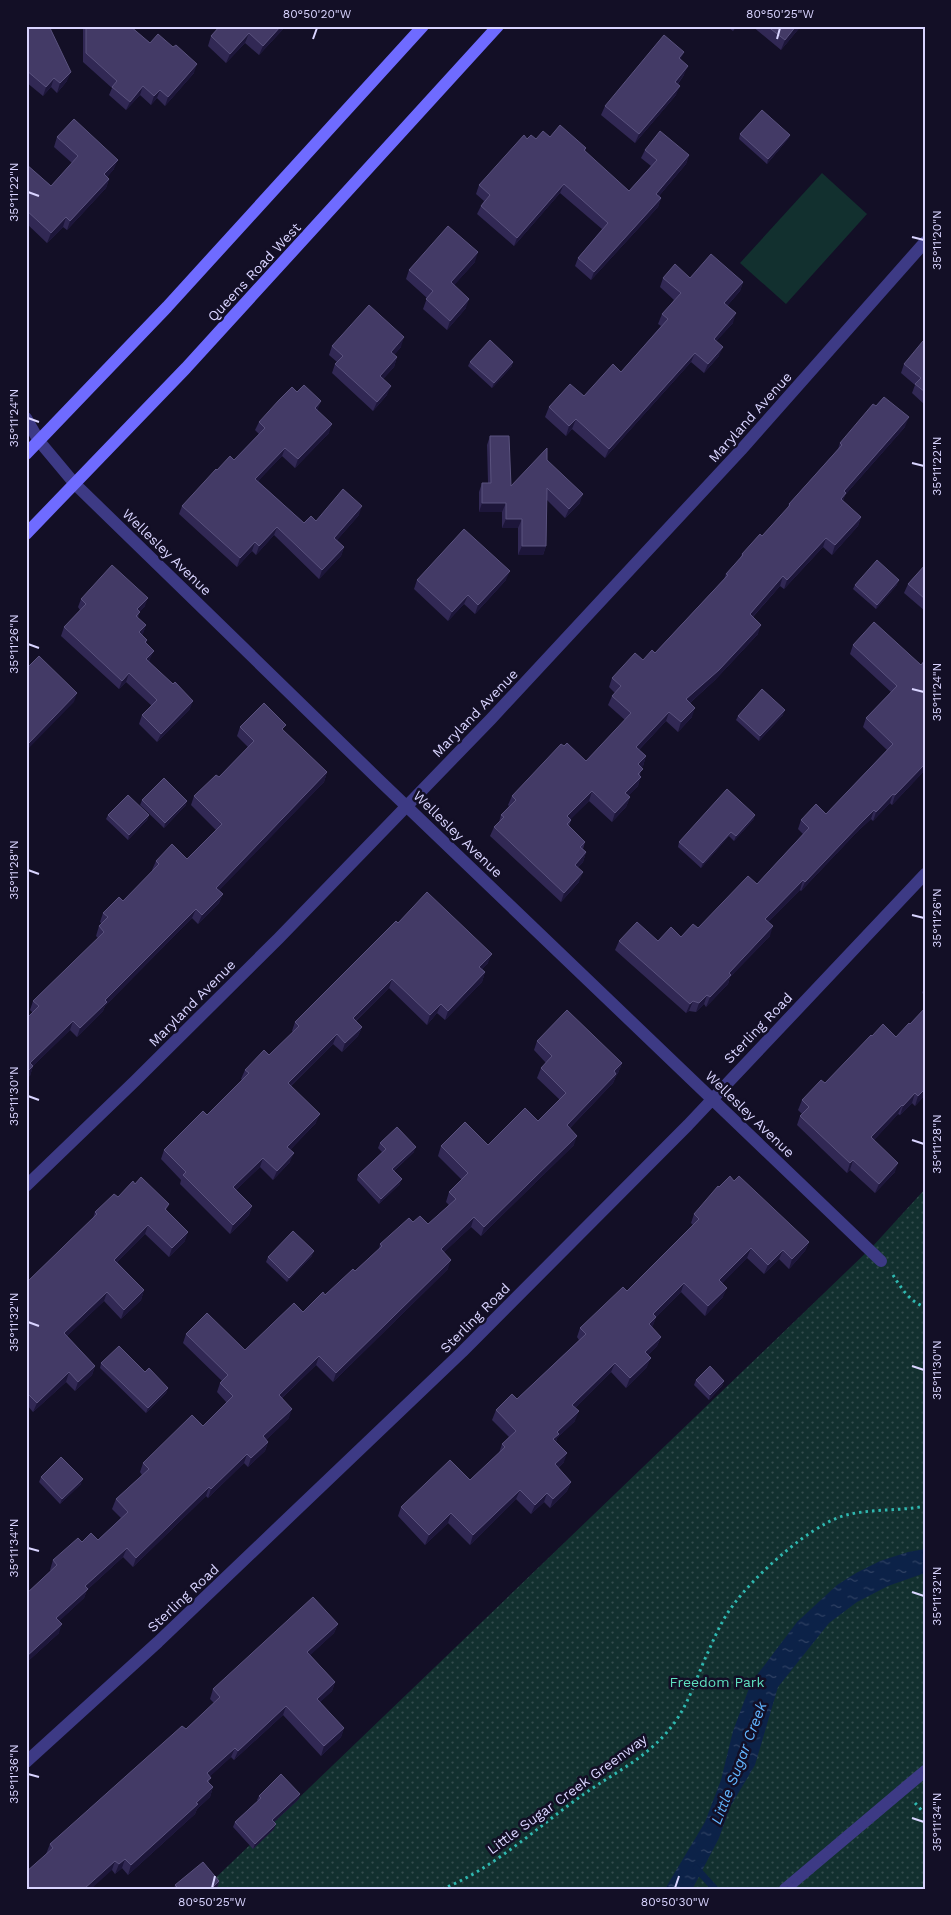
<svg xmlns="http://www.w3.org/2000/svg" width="951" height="1915" viewBox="0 0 951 1915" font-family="'Work Sans',sans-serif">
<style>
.park{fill:url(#park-dots)}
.garden{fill:#12302f}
.water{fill:url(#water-ripples)}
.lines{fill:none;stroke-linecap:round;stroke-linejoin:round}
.stream{stroke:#0c2248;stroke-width:7}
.path{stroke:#2fb8b0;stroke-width:3;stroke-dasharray:2.5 4;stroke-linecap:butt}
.lane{stroke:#3d3a85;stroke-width:12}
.street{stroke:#3d3a85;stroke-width:12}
.secondary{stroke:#6f6bff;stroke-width:12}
.wall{fill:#312854}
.shaded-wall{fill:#1d163a}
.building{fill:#433a66;stroke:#5a527e}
.ticks{fill:none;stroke:#d9d4ff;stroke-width:2}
.labels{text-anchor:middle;stroke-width:5;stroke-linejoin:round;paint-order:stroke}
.street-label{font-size:14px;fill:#d9d4ff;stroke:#130f26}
.park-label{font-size:14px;fill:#5fe0c0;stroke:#130f26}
.water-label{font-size:15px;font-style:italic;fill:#62b6ff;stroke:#130f26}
.neatline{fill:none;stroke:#d9d4ff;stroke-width:2}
.ticks-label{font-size:12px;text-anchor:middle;fill:#d9d4ff}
</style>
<defs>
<pattern id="park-dots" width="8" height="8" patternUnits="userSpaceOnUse" patternTransform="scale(1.25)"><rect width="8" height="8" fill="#12302f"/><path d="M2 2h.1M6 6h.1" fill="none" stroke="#344d4e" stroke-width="1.8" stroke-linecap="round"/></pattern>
<pattern id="water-ripples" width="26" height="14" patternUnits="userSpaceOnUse" patternTransform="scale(1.25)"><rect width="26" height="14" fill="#0c2248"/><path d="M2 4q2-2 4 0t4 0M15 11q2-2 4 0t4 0" fill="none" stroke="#2f4163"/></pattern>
</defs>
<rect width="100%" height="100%" fill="#130f26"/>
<path class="park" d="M925 1189V1889H204L873 1246Z"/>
<path class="garden" d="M822 173 867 214 786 304 740 263Z"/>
<path class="water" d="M925 1549V1573L888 1586 857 1602 829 1623 778 1687 755 1765 730 1807 719 1838 693 1888 665 1889 705 1822 721 1780 733 1731 751 1683 797 1622 837 1585 856 1573 880 1561 908 1552Z"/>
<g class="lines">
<path class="stream" d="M696 1868 715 1889"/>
<path class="path" d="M893 1275C901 1288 910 1302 925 1307
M915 1803 925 1814
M442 1889C492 1870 540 1825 584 1794 618 1770 652 1756 677 1719 691 1698 698 1673 709 1650 716 1634 723 1618 734 1604 754 1577 795 1540 825 1524 854 1506 892 1513 925 1506"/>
<path class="lane" d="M785 1889 925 1771"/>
<path class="street" d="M26 418 39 441 75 484 378 779 881 1261
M26 1186 135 1081 279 938 491 719 741 450 925 242
M26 1762 158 1642 462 1352 688 1125 925 874"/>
<path class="secondary" d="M26 454 167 307 423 26
M26 534 186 368 498 26"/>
</g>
<path class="wall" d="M26 26 67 81 57 93 51 87 43 96 26 82Z
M83 26H130L150 43 194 73 165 106 157 98 151 105 140 95 126 110 109 95 112 88 83 62Z
M216 26H286L259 55 245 43 226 63 208 46 211 36 218 28Z
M726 26H737L733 31Z
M752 26H801L781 50Z
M681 60 684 75 678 84 676 95 635 143 601 115 605 106Z
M740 134 790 135 788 139 767 164 739 139Z
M57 137 114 169 107 177 109 179 106 188 67 230 63 227 47 243 26 223V164L51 186 72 163 54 147Z
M550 137 586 148 585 152 629 191 651 166 641 158 645 150 689 155 686 164 659 196 661 198 658 207 591 280 575 266 578 258 602 229 560 193 514 246 477 214 481 206 484 201 476 194 479 185 527 139H536Z
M475 262 454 285 466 308 447 330 423 309 427 298 406 279 409 270Z
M663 278H690L743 282 740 291 727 306 733 323 716 341 719 356 704 373 691 362 605 458 572 429 566 436 545 417 549 407 584 396 621 372 661 326 658 324 662 314 674 300 660 287Z
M925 342V405L912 393 915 385 901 373 904 364Z
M332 346 401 347 394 355 397 357 394 367 383 379 387 395 373 411 332 373 335 364 337 362 329 355Z
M470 362 512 366 492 388 468 366Z
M318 409 317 410 329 433 295 468 282 456 258 481 304 523 359 515 337 540 344 547 341 556 319 579 274 535 256 555 252 551 237 567 179 514 182 506 217 470 234 460 259 434 255 430 259 422Z
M905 427 845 495 843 501 861 517 858 526 832 555 823 547 784 589 780 586 753 617 758 634 715 680 690 703 692 717 678 732 666 721 639 750 646 756 643 766 641 767 640 776 638 786 628 796 630 797 626 807 612 822 589 801 570 819 571 820 569 826 585 842 583 849 586 852 583 862 578 867 579 882 561 902 490 836 494 827 499 822 501 815 509 806 508 805 512 796 564 746 586 761 625 720 608 705 612 696 615 693 609 687 612 678 655 653 724 579 726 574 740 558 742 554 762 536 787 509 789 504 838 449 840 443Z
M490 436 511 486 547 460 580 503 565 518 547 500 546 546 543 555H518V528H502V512H479V492L482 483H488L487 445Z
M925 565V611L904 593 908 584Z
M417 580H506L475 614 464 604 448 621 414 589Z
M855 585H897L876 609 853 589Z
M81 599 145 606 139 612 138 618 146 625 142 635 147 640 146 643 150 659 149 661 190 709 157 742 139 724 142 715 152 706 126 682 119 689 61 636 64 627 80 610 78 607Z
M853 645 921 665 925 770 892 805 890 803 873 821 871 819 857 832 801 891 800 890 768 922 770 936 730 977 728 984 706 1007 704 1004 696 1012 689 1011 686 1013 615 950 619 941H658L681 937 698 928 757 884 803 834 798 829 801 820 826 814 887 750 863 727 866 718 891 692 850 654Z
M783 715 759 741 736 720 738 716Z
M240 727 284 731 327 772 324 782 219 890 223 894 219 903 198 924 192 918 105 1006 103 1011 77 1037 70 1030 33 1066 30 1076 33 1013 30 1010 33 1001 98 938 96 936 99 926 102 924 100 922 103 913 123 901 153 871 152 870 156 861 187 859 216 830 191 805 194 796 219 777 248 747 237 736Z
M142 800 186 805 164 828 140 805Z
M108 815H149L147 820 128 840 106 819Z
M754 819 734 841 729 836 701 868 678 847 679 842Z
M398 923 488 963 482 969 485 972 482 982 445 1020 437 1013 427 1025 389 988 356 1021 362 1027 358 1036 342 1052 333 1044 291 1086 316 1123 290 1150V1162L273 1180 260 1167 236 1190 252 1206 249 1215 230 1234 180 1184 181 1180 161 1159 164 1150 207 1115 242 1080 241 1079 245 1070 269 1055 293 1032 292 1031 295 1022Z
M925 986V995L922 993Z
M910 1024 925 1095 915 1106 912 1103 900 1115 898 1114 874 1140 895 1172 875 1193 850 1170 847 1173 797 1125 800 1116 802 1114 798 1110 802 1100 825 1083 872 1036 896 1037Z
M537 1041 622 1063 618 1073 616 1076 613 1083 570 1128 574 1145 481 1236 471 1227 444 1252 448 1269 333 1382 316 1365 282 1398 289 1418 266 1440 268 1442 265 1451 248 1467 244 1463 208 1498 206 1496 133 1567 123 1557 87 1590 84 1598 59 1621V1633L26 1663V1594L51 1571 50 1570 53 1560 82 1542 98 1540 121 1518 112 1509 116 1499 142 1475 140 1472 143 1463 203 1426 227 1403 217 1392 220 1383 222 1381 183 1343 186 1334 245 1350 303 1312 355 1271 379 1249 380 1244 413 1222 428 1224 449 1205 446 1202 449 1192 462 1180 438 1156 441 1146 488 1145 538 1121 560 1100 537 1078 541 1068 546 1063 534 1050Z
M380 1143 414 1152 394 1171 400 1184 379 1204 357 1180 358 1175 382 1152 378 1148Z
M734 1181 809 1242 805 1251 789 1269 779 1259 764 1274 747 1258 722 1283 723 1297 705 1316 681 1292 656 1317 652 1327 661 1337 657 1346 648 1355 647 1367 626 1388 611 1372 575 1408V1421L557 1438 556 1442 564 1462 558 1468 571 1482 567 1491 550 1508 544 1502 531 1514 516 1499 470 1545 448 1523 425 1545 398 1516 401 1507 470 1480 499 1453 502 1444 509 1437 492 1420 496 1410 517 1399 579 1340 577 1337 580 1328 627 1291 693 1225 691 1223 694 1214 719 1187Z
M135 1184 169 1204 166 1210 185 1241 169 1257 145 1234 117 1262 144 1290 141 1300 121 1319 104 1301 67 1336 95 1366 92 1375 75 1391 66 1382 33 1412 26 1404V1283L93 1218 95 1212 118 1197Z
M312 1256 287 1282 266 1262 268 1257Z
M101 1363 145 1372 168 1388 166 1393 146 1413 100 1368Z
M696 1380 724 1381 722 1386 709 1400 694 1385Z
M41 1477 81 1484 60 1504 39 1482Z
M338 1624 334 1633 310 1655 335 1682 332 1691 320 1702 344 1728 341 1737 321 1756 283 1715 234 1760 231 1757 210 1776 209 1783 213 1787 210 1797 197 1809 195 1814 128 1875 122 1868 115 1874 112 1870 46 1854 50 1844 186 1729 214 1703 210 1699 213 1689Z
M259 1796 299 1799 274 1822V1829L253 1849 233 1827 235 1822 258 1801 257 1800Z
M219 1881 218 1886 215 1889H174L175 1885Z"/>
<path class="shaded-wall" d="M281 26H286L259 55 263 46Z
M796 26H801L781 50 785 40Z
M249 33 245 43 226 63 230 54Z
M684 52 680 61 679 58Z
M197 64 194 73 165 106 168 97Z
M688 66 684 75 672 91 675 82Z
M71 72 67 81 57 93 60 83Z
M54 78 51 87 43 96 46 87Z
M143 86 140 95 126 110 130 102Z
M680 86 676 95 635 143 639 134Z
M160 90 157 98 151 105 154 96Z
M790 135 788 139 767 164 768 159Z
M689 155 686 164 653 203 656 194Z
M118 160 114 169 101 184 104 174Z
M109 179 106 188 67 230 70 221Z
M564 184 560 193 514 246 517 238Z
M661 198 658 207 591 280 594 272Z
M66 217 63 227 47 243 51 233Z
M478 252 475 262 448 292 451 282Z
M743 282 740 291 721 313 724 303Z
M469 299 466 308 447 330 450 321Z
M736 313 733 323 710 348 714 339Z
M404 337 401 347 388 362 391 352Z
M723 347 719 356 704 373 708 364Z
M695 353 691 362 605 458 609 449Z
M397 357 394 367 377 386 380 376Z
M513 362 512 366 492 388 494 383Z
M391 386 387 395 373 411 377 402Z
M321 401 318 409 312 416 315 408Z
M909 417 905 427 845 495 842 503 837 508 844 491Z
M576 419 572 429 566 436 569 426Z
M332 424 329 433 295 468 298 459Z
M285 448 282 456 252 487 255 479Z
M583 494 580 503 565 518 569 509Z
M482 503H506L502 512H479Z
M362 506 359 515 331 547 334 538Z
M861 517 858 526 832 555 835 545Z
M506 519H522L518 528H502Z
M277 527 274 535 256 555 259 546Z
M826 538 823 547 784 589 787 580Z
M255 542 252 551 237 567 240 558Z
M522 546H546L543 555H518Z
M344 547 341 556 319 579 322 570Z
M510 571 506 580 475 614 478 605Z
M783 576 780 586 747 623 750 614Z
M899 580 897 585 876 609 877 605Z
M468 595 464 604 448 621 452 612Z
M148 598 145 606 134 618 137 609Z
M146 625 143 634 136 641 139 632Z
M761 625 758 634 715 680 683 709 686 699Z
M154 651 150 659 143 667 146 659Z
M129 673 126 682 119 689 122 681Z
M77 693 74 702 26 751V748L28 744Z
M193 701 190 709 157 742 161 734Z
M695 708 692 717 678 732 681 722Z
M785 710 783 715 759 741 760 736Z
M669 712 666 721 633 756 636 747Z
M646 756 643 766 634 774 638 764Z
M925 764V770L892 805 895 795Z
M327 772 324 782 213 897 216 888Z
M641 777 638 786 622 803 625 793Z
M592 791 589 801 564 826 567 816Z
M893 794 890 803 873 821 876 812Z
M630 797 626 807 612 822 615 813Z
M187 801 186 805 164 828 165 823Z
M874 810 871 819 857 832 801 891 805 882 861 823Z
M149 815 147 820 128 840 129 835Z
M755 815 754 819 734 841 736 836Z
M731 832 729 836 701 868 703 863Z
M586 852 583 862 571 874 575 865Z
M583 872 579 882 561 902 564 893Z
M803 880 800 890 762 928 765 919Z
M223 894 219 903 198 924 202 915Z
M196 909 192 918 105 1006 103 1011 77 1037 80 1028 105 1000Z
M773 926 770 936 730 977 728 984 706 1007 710 997 729 973Z
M492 954 488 963 476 976 479 967Z
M485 972 482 982 445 1020 448 1011Z
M392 979 389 988 349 1027 353 1018Z
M707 995 704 1004 696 1012 699 1003Z
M693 1001 689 1011 686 1013 690 1004Z
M441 1004 437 1013 427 1025 430 1015Z
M73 1021 70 1030 31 1068 33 1066 30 1076 26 1079V1073L30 1063Z
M362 1027 358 1036 342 1052 345 1043Z
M337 1034 333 1044 284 1092 288 1083Z
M622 1063 618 1073 616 1076 613 1083 563 1135 567 1125Z
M925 1089V1095L915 1106 918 1096Z
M915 1093 912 1103 900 1115 903 1106Z
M902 1105 898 1114 868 1147 871 1137Z
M320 1114 316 1123 284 1156 287 1147Z
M577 1136 574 1145 481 1236 484 1227Z
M416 1147 414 1152 390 1174 392 1169Z
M294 1153 290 1162 273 1180 277 1171Z
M263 1158 260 1167 230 1196 233 1187Z
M853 1160 850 1170 847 1173 850 1163Z
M898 1163 895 1172 875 1193 879 1184Z
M402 1179 400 1184 379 1204 381 1199Z
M252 1206 249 1215 230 1234 233 1225Z
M474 1217 471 1227 438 1258 441 1249Z
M148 1225 145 1234 110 1269 114 1260Z
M188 1232 185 1241 169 1257 172 1248Z
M809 1242 805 1251 789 1269 792 1259Z
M751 1248 747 1258 716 1290 719 1280Z
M783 1250 779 1259 764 1274 768 1265Z
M314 1251 312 1256 287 1282 289 1278Z
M451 1260 448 1269 333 1382 336 1373Z
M684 1283 681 1292 655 1318 656 1317 653 1326 645 1333 653 1314Z
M727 1288 723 1297 705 1316 708 1306Z
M144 1290 141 1300 121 1319 124 1310Z
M107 1292 104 1301 61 1342 64 1333Z
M661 1337 657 1346 641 1362 645 1352Z
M319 1356 316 1365 275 1404 279 1395Z
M651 1358 647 1367 626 1388 630 1378Z
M615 1363 611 1372 569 1414 572 1405Z
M95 1366 92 1375 75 1391 78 1382Z
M69 1372 66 1382 33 1412 37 1403Z
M724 1381 722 1386 709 1400 710 1395Z
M168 1388 166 1393 146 1413 148 1408Z
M292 1409 289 1418 260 1446 263 1436Z
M579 1411 575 1421 557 1438 555 1443 553 1439 557 1432Z
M268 1442 265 1451 248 1467 251 1458Z
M567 1453 564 1462 551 1474 555 1464Z
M247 1454 244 1463 208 1498 211 1489Z
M83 1479 81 1484 60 1504 62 1499Z
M571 1482 567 1491 550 1508 553 1499Z
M209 1487 206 1496 133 1567 136 1558Z
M520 1490 516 1499 470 1545 473 1535Z
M547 1493 544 1502 531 1514 535 1505Z
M451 1513 448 1523 425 1545 429 1535Z
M127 1548 123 1557 87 1590 84 1598 53 1627 56 1618 85 1586Z
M62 1624 59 1633 26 1663V1657Z
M338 1624 334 1633 304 1661 307 1652Z
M335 1682 332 1691 314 1708 317 1699Z
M286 1706 283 1715 234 1760 238 1751Z
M344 1728 341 1737 321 1756 324 1746Z
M235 1748 231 1757 204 1782 207 1773Z
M213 1787 210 1797 197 1809 195 1814 128 1875 131 1865Z
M300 1794 299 1799 271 1825 272 1820Z
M276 1824 274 1829 253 1849 255 1844Z
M125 1859 122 1868 115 1874 119 1864Z
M115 1861 112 1870 91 1889H84Z
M219 1881 218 1886 215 1889H211Z"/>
<path class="building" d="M26 26H49L71 72 60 83 54 78 46 87 26 70Z
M86 26H130L150 43 158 34 173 47 176 45 197 64 168 97 160 90 154 96 143 86 130 102 112 87 117 81 86 53Z
M220 26H281L263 46 249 33 230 54 211 36Z
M767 26H796L785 40Z
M664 35 684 52 679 58 688 66 675 82 680 86 639 134 605 106Z
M762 110 790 135 768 159 740 134Z
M74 119 118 160 104 174 109 179 70 221 66 217 51 233 26 210V164L51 186 78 156 57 137Z
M560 125 586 148 584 150 629 191 657 160 645 150 660 131 689 155 656 194 661 198 594 272 578 258 608 223 564 184 517 238 481 206 490 195 479 185 524 135 527 139 531 135 536 139 543 131 550 137Z
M448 226 478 252 451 282 469 299 450 321 426 299 433 291 409 270Z
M711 254 743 282 724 303 736 313 714 339 723 347 708 364 695 353 609 449 576 419 569 426 549 407 570 384 584 396 613 364 621 372 668 319 662 314 681 293 663 278 675 264 690 278Z
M369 305 404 337 391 352 397 357 380 376 391 386 377 402 335 364 343 356 332 346Z
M490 340 513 362 494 383 470 362Z
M923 341 925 342V392L915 384 921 378 904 364Z
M304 385 321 401 315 408 332 424 298 459 285 448 255 479 304 523 311 516 316 521 343 489 362 506 334 538 344 547 322 570 277 527 259 546 255 542 240 558 182 506 216 469 217 470 230 456 234 460 265 428 259 422 279 400 292 387 297 392Z
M884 397 909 417 844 491 846 493 841 499 861 517 835 545 826 538 787 580 783 576 750 614 761 625 719 670 686 699 695 708 681 722 669 712 636 747 646 756 638 764 643 769 638 774 641 777 625 793 630 797 615 813 592 791 567 816 571 820 567 824 585 842 580 847 586 852 575 865 583 872 564 893 494 827 504 817 501 815 516 800 512 796 561 744 564 746 567 743 586 761 631 713 612 696 621 686 612 678 635 653 643 660 652 650 655 653 728 575 726 574 743 555 742 554 760 534 762 536 790 505 789 504 842 445 840 443 873 404 876 406Z
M490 436H509L511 486 547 448V460L583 494 569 509 547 488 546 546H522V519H506V503H482V483H491Z
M464 529 510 571 478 605 468 595 452 612 417 580Z
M877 560 899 580 877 605 855 585Z
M112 565 148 598 137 609 140 612 136 616 146 625 139 632 147 640 145 642 154 651 146 659 173 684 175 682 193 701 161 734 142 715 157 700 129 673 122 681 64 627 86 604 81 599Z
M925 565V599L908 584Z
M874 622 921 665 925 660V764L895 795 893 794 876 812 874 810 861 823 805 882 803 880 765 919 773 926 729 973 731 975 710 997 707 995 699 1003 693 1001 690 1004 619 941 637 922 658 941 671 927 681 937 693 924 698 928 748 876 757 884 809 828 801 820 816 804 826 814 893 744 866 718 897 686 853 645Z
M39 656 77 693 28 744 26 743V669Z
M762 689 785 710 760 736 738 716Z
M264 703 286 725 282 729 327 772 216 888 223 894 202 915 196 909 105 1000 107 1002 80 1028 73 1021 30 1063 33 1066 26 1073V1019L39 1006 33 1001 104 932 99 926 108 917 103 913 119 897 123 901 159 864 156 861 172 844 187 859 222 824 194 796 216 775 219 777 254 741 240 727Z
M164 778 187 801 165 823 142 800Z
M727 789 755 815 736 836 731 832 703 863 679 842Z
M128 795 149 815 129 835 108 815Z
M427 892 492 954 479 967 485 972 448 1011 441 1004 430 1015 392 979 353 1018 362 1027 345 1043 337 1034 288 1083 320 1114 287 1147 294 1153 277 1171 263 1158 233 1187 252 1206 233 1225 183 1175 186 1172 164 1150 203 1111 207 1115 249 1073 245 1070 264 1050 269 1055 299 1026 295 1022 396 921 398 923Z
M925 1008V1089L918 1096 915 1093 903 1106 902 1105 871 1137 898 1163 879 1184 853 1160 850 1163 800 1116 809 1107 802 1100 821 1080 825 1083 871 1035 872 1036 883 1024 896 1037 909 1023 910 1024Z
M567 1010 622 1063 614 1071 616 1074 567 1125 577 1136 484 1227 474 1217 441 1249 451 1260 336 1373 319 1356 279 1395 292 1409 263 1436 268 1442 251 1458 247 1454 211 1489 209 1487 136 1558 127 1548 85 1586 88 1589 56 1618 62 1624 26 1657V1594L57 1565 53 1560 78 1538 82 1542 91 1533 98 1540 128 1512 116 1499 149 1469 143 1463 192 1415 203 1426 233 1396 220 1383 228 1375 186 1334 207 1313 245 1350 294 1303 303 1312 323 1292 325 1295 353 1269 355 1271 382 1246 380 1244 409 1218 413 1222 420 1216 428 1224 456 1199 449 1192 468 1173 441 1146 465 1122 488 1145 525 1108 538 1121 566 1093 541 1068 552 1056 537 1041Z
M397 1127 416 1147 392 1169 402 1179 381 1199 358 1175 386 1149 380 1143Z
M730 1176 734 1181 739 1176 809 1242 792 1259 783 1250 768 1265 751 1248 719 1280 727 1288 708 1306 684 1283 653 1314 656 1317 649 1324 661 1337 645 1352 651 1358 630 1378 615 1363 572 1405 579 1411 557 1432 559 1434 553 1439 567 1453 555 1464 571 1482 553 1499 547 1493 535 1505 520 1490 473 1535 451 1513 429 1535 401 1507 450 1460 470 1480 505 1447 502 1444 516 1431 496 1410 512 1394 517 1399 586 1334 580 1328 623 1287 627 1291 699 1219 694 1214 718 1186 719 1187Z
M141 1177 169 1204 165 1209 188 1232 172 1248 148 1225 114 1260 144 1290 124 1310 107 1292 64 1333 95 1366 78 1382 69 1372 37 1403 26 1392V1283L97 1214 95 1212 114 1194 118 1197 133 1181 135 1184Z
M293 1231 314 1251 289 1278 268 1257Z
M119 1346 145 1372 149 1368 168 1388 148 1408 101 1363Z
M710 1366 724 1381 710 1395 696 1380Z
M61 1457 83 1479 62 1499 41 1477Z
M313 1597 338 1624 307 1652 335 1682 317 1699 344 1728 324 1746 286 1706 238 1751 235 1748 207 1773 211 1778 207 1781 213 1787 196 1803 198 1804 131 1865 125 1859 119 1864 115 1861 84 1889H26V1872L53 1848 50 1844 182 1726 186 1729 220 1697 213 1689Z
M281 1774 300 1794 272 1820 276 1824 255 1844 235 1822 261 1798 259 1796Z
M203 1862 219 1881 211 1889H179L175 1885Z"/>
<path class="ticks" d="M313 39 317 28M777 39 780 28M28 192 39 196M912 237 924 240M28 418 39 422M912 463 924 466M28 644 39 648M912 689 924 692M28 870 39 874M912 915 924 918M28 1096 39 1100M912 1140 924 1144M28 1322 39 1326M912 1366 924 1370M28 1548 39 1551M912 1592 924 1596M28 1774 39 1777M912 1818 924 1822M212 1888 215 1876M675 1888 679 1876"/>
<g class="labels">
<g class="street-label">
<text transform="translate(254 272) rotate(-47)" y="5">Queens Road West</text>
<text transform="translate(750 417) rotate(-48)" y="5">Maryland Avenue</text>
<text transform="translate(167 552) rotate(44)" y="5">Wellesley Avenue</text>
<text transform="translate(475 713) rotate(-46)" y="5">Maryland Avenue</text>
<text transform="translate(458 834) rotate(44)" y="5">Wellesley Avenue</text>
<text transform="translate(192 1003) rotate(-45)" y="5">Maryland Avenue</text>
<text transform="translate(758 1028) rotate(-46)" y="5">Sterling Road</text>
<text transform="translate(750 1114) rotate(44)" y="5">Wellesley Avenue</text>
<text transform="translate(475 1318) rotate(-45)" y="5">Sterling Road</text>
<text transform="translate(183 1598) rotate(-43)" y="5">Sterling Road</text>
<text transform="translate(567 1794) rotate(-36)" y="5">Little Sugar Creek Greenway</text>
</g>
<g class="park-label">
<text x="717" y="1687">Freedom Park</text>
</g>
<g class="water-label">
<text transform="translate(739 1763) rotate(-69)" y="5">Little Sugar Creek</text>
</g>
</g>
<rect width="951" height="1915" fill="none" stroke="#130f26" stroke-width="55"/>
<rect x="28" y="28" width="896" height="1860" class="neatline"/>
<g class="ticks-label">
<text x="317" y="18">80°50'20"W</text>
<text x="780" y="18">80°50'25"W</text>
<text transform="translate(14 192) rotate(-90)" y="4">35°11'22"N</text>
<text transform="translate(937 240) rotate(-90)" y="4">35°11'20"N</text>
<text transform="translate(14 418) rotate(-90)" y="4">35°11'24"N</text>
<text transform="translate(937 466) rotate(-90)" y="4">35°11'22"N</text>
<text transform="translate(14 644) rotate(-90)" y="4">35°11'26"N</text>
<text transform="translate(937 692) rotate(-90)" y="4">35°11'24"N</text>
<text transform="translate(14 870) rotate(-90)" y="4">35°11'28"N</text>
<text transform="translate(937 918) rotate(-90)" y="4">35°11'26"N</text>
<text transform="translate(14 1096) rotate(-90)" y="4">35°11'30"N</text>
<text transform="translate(937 1144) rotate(-90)" y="4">35°11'28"N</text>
<text transform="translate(14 1322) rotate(-90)" y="4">35°11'32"N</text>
<text transform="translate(937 1370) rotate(-90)" y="4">35°11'30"N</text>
<text transform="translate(14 1548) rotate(-90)" y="4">35°11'34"N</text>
<text transform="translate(937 1596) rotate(-90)" y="4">35°11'32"N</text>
<text transform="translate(14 1774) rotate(-90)" y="4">35°11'36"N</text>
<text transform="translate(937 1822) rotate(-90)" y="4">35°11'34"N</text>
<text x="212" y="1906">80°50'25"W</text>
<text x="675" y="1906">80°50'30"W</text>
</g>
</svg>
